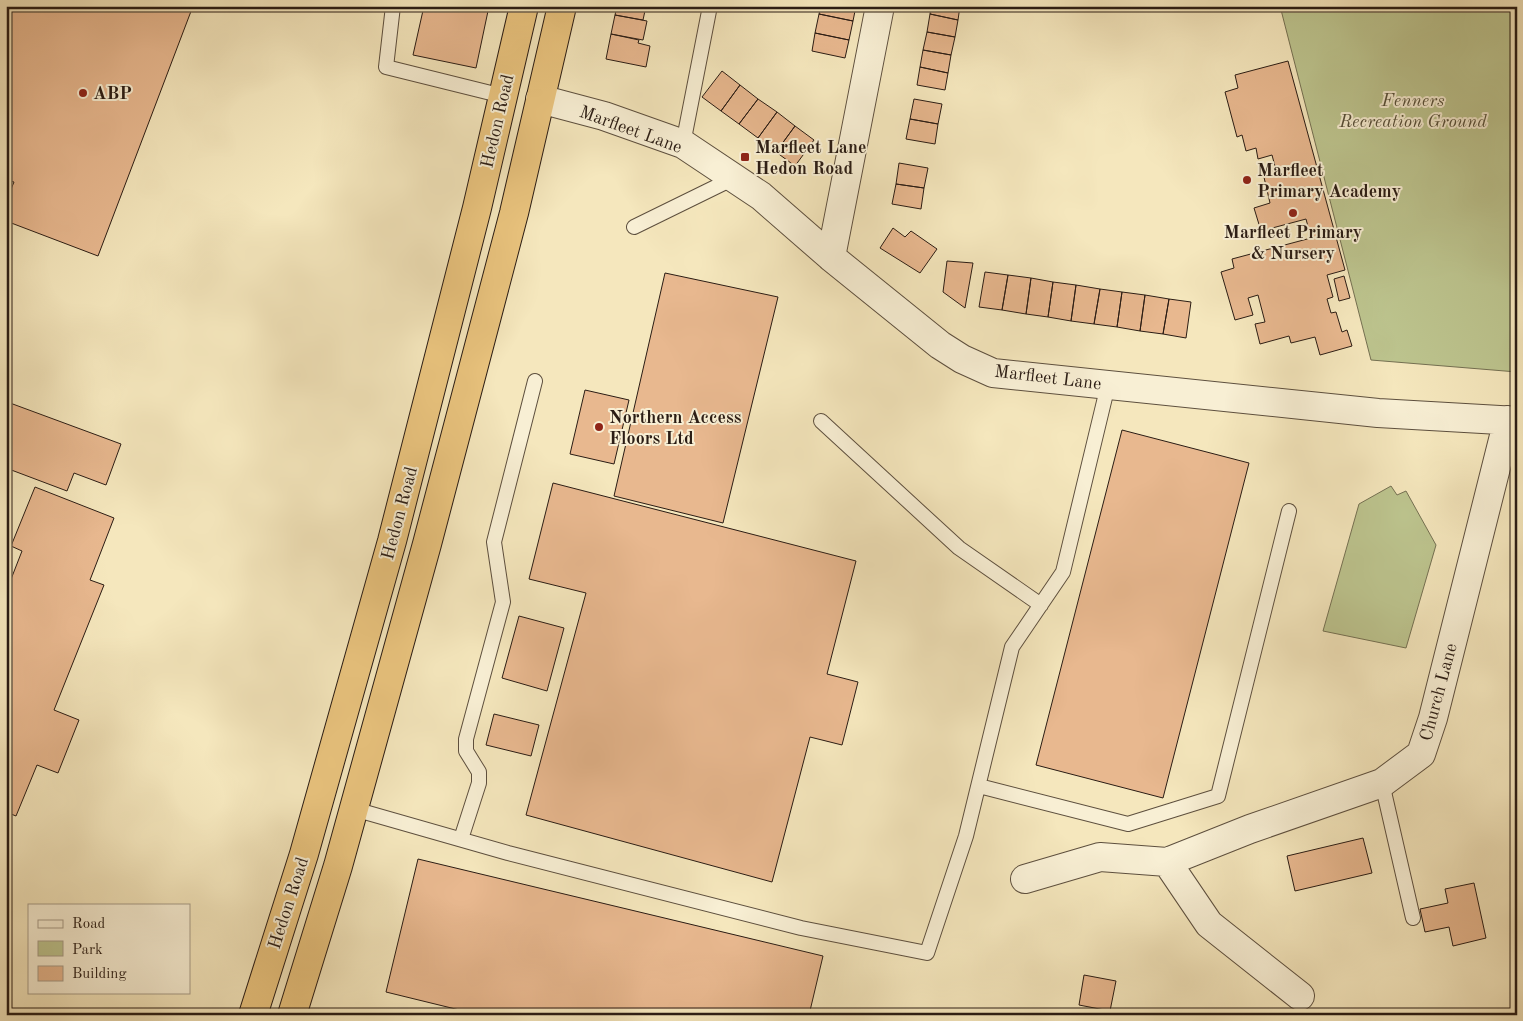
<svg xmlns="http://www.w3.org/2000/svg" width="1523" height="1021" viewBox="0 0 1523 1021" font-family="'Old Standard TT',serif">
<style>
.green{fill:#bdc58f;stroke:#747052}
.building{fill:#e8b88f;stroke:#2a1c14}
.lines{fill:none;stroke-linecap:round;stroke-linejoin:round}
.lane-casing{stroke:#5d4f3e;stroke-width:16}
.street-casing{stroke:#5d4f3e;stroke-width:30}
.highway-casing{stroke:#2a1c14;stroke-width:30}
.lane{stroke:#f8efd4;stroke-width:14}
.street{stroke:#f8efd4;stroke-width:28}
.highway{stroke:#eac47e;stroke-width:28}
.poi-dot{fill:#8f2418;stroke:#f8efd4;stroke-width:2}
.labels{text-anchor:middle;stroke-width:4;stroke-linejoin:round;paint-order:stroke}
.poi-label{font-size:18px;font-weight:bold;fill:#2a1c14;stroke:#f8efd4;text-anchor:start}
.park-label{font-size:18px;font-style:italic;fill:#564f39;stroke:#f8efd4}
.street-label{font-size:18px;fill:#2a1c14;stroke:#f8efd4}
</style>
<rect width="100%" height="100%" fill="#f5e7bd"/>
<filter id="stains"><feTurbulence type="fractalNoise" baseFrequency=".004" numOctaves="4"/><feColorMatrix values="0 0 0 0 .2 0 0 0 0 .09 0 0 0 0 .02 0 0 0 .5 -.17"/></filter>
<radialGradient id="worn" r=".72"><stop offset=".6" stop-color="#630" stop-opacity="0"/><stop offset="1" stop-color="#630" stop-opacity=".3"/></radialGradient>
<path class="green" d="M1280 6H1517V372L1371 360Z
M1391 486 1397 495 1406 491 1436 545 1406 648 1323 631 1359 504Z"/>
<path class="building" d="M6 6H193L98 256 6 221V201L14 182 6 180Z
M424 6H472L488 11 476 68 413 55Z
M617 6H646L643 20 615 15Z
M821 6H856L853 21 819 14Z
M931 6H960L958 20 930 14Z
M819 14 853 21 849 40 815 33Z
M930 14 958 20 955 37 927 32Z
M615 15 647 21 643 40 611 34Z
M927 32 955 37 951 55 923 50Z
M815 33 849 40 845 58 812 51Z
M611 34 639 40 638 43 650 46 646 67 606 59Z
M923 50 951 55 948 73 920 67Z
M1288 61 1345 270 1327 275 1333 297 1327 299 1331 313 1336 312 1342 332 1347 330 1352 346 1320 355 1315 337 1291 343 1289 336 1260 344 1255 324 1265 322 1258 295 1248 298 1253 315 1235 320 1221 272 1234 268 1232 259 1311 238 1306 219 1261 231 1254 208 1270 203 1263 173 1276 170 1272 155 1258 159 1256 148 1246 151 1242 135 1237 137 1225 92 1238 88 1235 75Z
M920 67 948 73 945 90 917 85Z
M722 71 740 85 721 111 702 97Z
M740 85 758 99 739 124 721 111Z
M758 99 777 112 758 138 739 124Z
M914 99 942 104 938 124 910 119Z
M777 112 795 126 776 152 758 138Z
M910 119 938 124 935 144 906 139Z
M795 126 814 140 795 166 776 152Z
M899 163 928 168 924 188 896 184Z
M896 184 924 188 921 209 892 204Z
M893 228 905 237 911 231 937 249 920 273 880 248Z
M947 261 973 263 965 308 943 292Z
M985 272 1008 275 1002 310 979 307Z
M665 273 778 297 723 523 614 496Z
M1008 275 1031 278 1026 314 1002 310Z
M1344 276 1350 298 1339 301 1334 279Z
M1031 278 1053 282 1048 317 1026 314Z
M1053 282 1076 285 1071 321 1048 317Z
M1076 285 1100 289 1094 324 1071 321Z
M1100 289 1122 292 1117 327 1094 324Z
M1122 292 1145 295 1140 331 1117 327Z
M1145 295 1169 299 1163 334 1140 331Z
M1169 299 1191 302 1186 338 1163 334Z
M585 390 629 400 614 464 570 454Z
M10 403 121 444 106 485 74 473 67 491 6 468V413Z
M1122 430 1249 463 1163 798 1036 765Z
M553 483 856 561 827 674 858 682 842 745 810 737 772 882 526 815 586 593 529 579Z
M35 487 114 518 90 580 104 585 54 710 79 720 58 773 37 765 16 816 6 812V592L22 551 11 546Z
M519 616 564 628 547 691 502 678Z
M494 714 539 725 531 756 486 745Z
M1363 838 1372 873 1295 891 1287 856Z
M418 859 823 956 809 1015H480L386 992Z
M1474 883 1486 938 1453 946 1449 927 1425 932 1420 909 1448 903 1445 889Z
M1084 975 1116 981 1110 1011 1079 1005Z"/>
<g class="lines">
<g class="lane-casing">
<path id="lane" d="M393 6 386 67 503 96
M683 144 710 6
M634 227 734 178
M821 421 959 548 1041 605
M1382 783 1413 918
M979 786 1128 824 1218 796 1289 511
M354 809 508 853 801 928 927 953 966 836 1012 647 1063 572 1108 385
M461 839 479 783V772L466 751V739L503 602 494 542 535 381"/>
</g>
<g class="street-casing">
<path id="street" d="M540 99 604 116 683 144 761 196 831 257 940 345 962 359 993 373 1378 413 1517 421
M831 257 880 6
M1025 879 1100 857 1167 862
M1300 996 1209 924 1167 862 1250 829 1382 783 1421 754 1433 718 1508 420"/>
</g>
<g class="highway-casing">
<path id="highway" d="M253 1015 304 854 392 541 477 208 524 6
M292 1015 338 866 427 544 514 213 562 6"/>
</g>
<use href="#lane" class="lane"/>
<use href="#street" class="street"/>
<use href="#highway" class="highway"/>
</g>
<g class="poi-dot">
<circle cx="83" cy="93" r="5"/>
<rect x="740" y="152" width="10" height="10" rx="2.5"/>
<circle cx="1247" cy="180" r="5"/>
<circle cx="1293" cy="213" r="5"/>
<circle cx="599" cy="427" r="5"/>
</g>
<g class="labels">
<g class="poi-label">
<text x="93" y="99">ABP</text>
<text x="755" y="153">Marfleet Lane<tspan x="755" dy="21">Hedon Road</tspan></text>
<text x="1257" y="176">Marfleet<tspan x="1257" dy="21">Primary Academy</tspan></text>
<text x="1293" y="238" text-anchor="middle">Marfleet Primary<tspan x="1293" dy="21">&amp; Nursery</tspan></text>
<text x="609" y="423">Northern Access<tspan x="609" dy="21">Floors Ltd</tspan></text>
</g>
<g class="park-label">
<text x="1413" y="106">Fenners<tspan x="1413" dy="21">Recreation Ground</tspan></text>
</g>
<g class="street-label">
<text transform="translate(497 121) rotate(-77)" y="6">Hedon Road</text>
<text transform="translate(631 129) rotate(20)" y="6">Marfleet Lane</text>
<text transform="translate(1048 377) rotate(7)" y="6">Marfleet Lane</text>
<text transform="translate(399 513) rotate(-75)" y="6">Hedon Road</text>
<text transform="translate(1438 692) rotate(-75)" y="6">Church Lane</text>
<text transform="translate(288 903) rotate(-72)" y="6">Hedon Road</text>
</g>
</g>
<rect width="1523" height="1021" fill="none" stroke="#f5e7bd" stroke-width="25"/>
<rect x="8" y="8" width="1508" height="1006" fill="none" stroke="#2a1c14" stroke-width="2.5"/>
<rect x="12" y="12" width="1498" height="996" fill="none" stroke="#2a1c14"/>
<rect x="28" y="904" width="162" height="90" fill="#f8efd4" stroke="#a69b87"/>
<rect x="38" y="920" width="25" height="8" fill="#f8efd4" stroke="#a69b87"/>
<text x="72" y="928" font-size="15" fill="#2a1c14">Road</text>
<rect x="38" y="941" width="25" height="15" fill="#bdc58f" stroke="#a69b87"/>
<text x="72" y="954" font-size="15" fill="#2a1c14">Park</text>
<rect x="38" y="966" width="25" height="15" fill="#e8b88f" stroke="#a69b87"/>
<text x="72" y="978" font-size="15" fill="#2a1c14">Building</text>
<rect width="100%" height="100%" filter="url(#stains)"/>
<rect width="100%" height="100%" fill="url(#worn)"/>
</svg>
